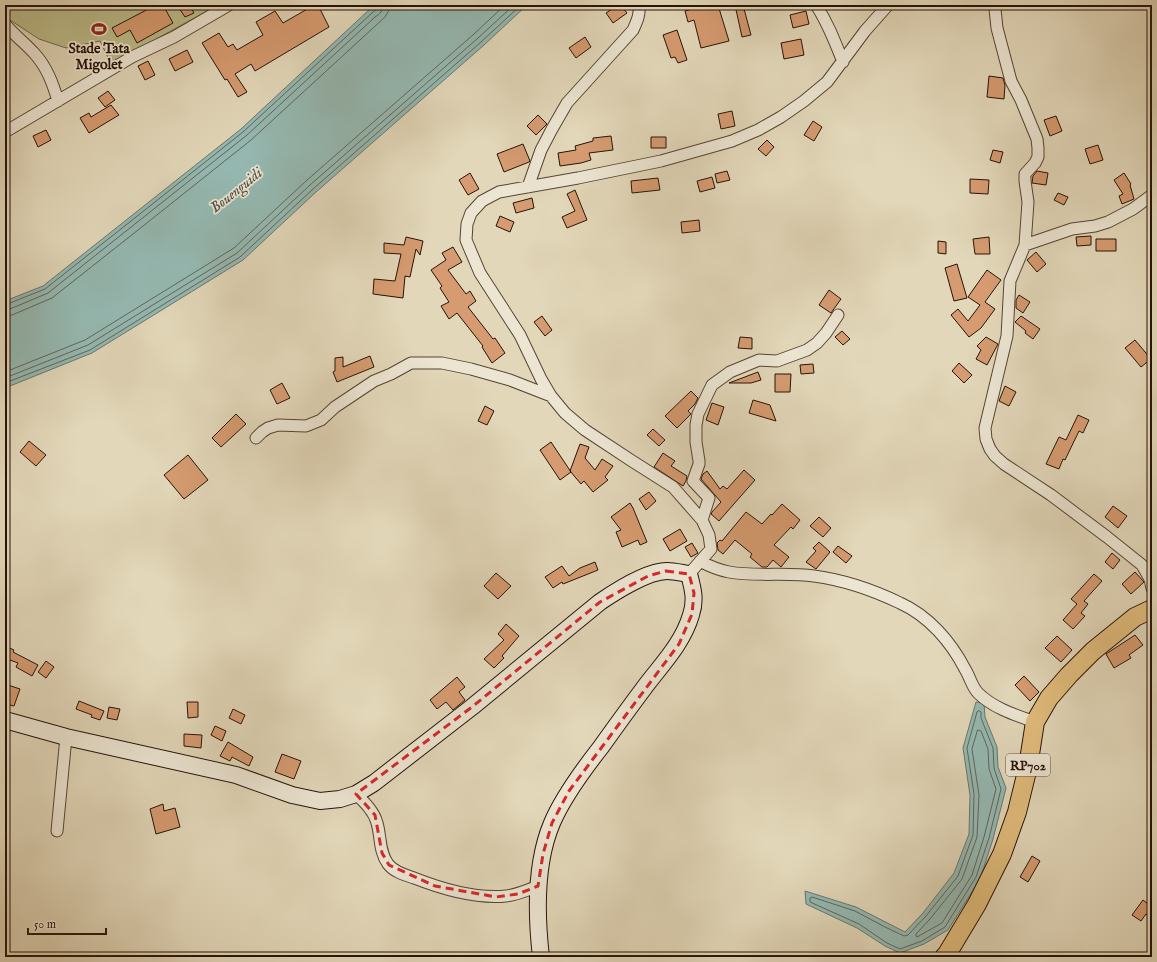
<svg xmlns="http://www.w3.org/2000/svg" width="1157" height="962" viewBox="0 0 1157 962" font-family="'IM FELL English',serif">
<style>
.green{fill:#bcbc8a;stroke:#716849}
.water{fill:#95b9b2;stroke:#69776e}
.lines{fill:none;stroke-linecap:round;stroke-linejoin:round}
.shore{stroke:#5e665d;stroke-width:1}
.building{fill:#d69b70;stroke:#261308}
.minor-casing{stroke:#554434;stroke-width:13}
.secondary-casing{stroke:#261308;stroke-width:18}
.primary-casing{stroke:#261308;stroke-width:20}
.minor{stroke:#ece5d2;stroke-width:11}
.secondary{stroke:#ece5d2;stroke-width:16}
.primary{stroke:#e1bc7c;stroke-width:18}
.marked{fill:none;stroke:#d62828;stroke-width:3;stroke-dasharray:8 5;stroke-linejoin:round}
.labels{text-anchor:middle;stroke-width:3.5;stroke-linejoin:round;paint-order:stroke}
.shield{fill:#ece5d2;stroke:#615245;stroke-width:1}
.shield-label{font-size:13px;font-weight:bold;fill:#261308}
.poi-label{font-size:14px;font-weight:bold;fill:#261308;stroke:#ece5d2}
.water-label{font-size:15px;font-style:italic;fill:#4d4d44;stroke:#ece5d2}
</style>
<rect width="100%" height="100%" fill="#e2d7b9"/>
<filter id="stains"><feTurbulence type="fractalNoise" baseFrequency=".005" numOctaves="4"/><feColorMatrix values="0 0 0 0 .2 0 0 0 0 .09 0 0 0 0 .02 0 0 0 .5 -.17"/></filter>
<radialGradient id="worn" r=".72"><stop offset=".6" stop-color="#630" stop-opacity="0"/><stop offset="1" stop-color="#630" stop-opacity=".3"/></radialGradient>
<path class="green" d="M5 5H218L111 64 100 41 66 48 39 39 7 18 5 15Z"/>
<path class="water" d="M377 5H527L484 45 316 192 243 260 92 353 5 388V301L43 286 241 129 370 9Z
M976 702 984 703 985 717 997 747 998 767 1006 788 993 839 980 879 948 930 924 944 900 953 885 946 857 928 806 904 805 891 856 907 905 932 923 913 954 873 969 834 970 795 963 748Z"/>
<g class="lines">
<path class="shore" d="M5 305 45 289 126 225 243 132 372 13 377 9 378 5
M5 310 10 309 48 293 247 135 375 17C380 14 383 11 383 5
M5 316 12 315 52 298 133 234 251 140 385 17 388 12 389 5
M5 372 85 340 234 248 306 181 474 34 505 5
M5 378 88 345 237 253 310 185 478 38 514 5
M5 383 90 350 240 257 313 189 481 42 521 5
M979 711 981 712V718L993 748 994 768 1001 789 989 838 976 877 945 927 922 941 900 949 887 943 859 924 810 902V898L812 897 855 911 885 927 904 936 908 935 926 916 958 876 973 835 974 794 967 748 977 712Z
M978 730 981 731 988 749 989 769 996 789 984 837 972 875 942 923 917 937 916 936V934L930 919 962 879 977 837 979 795 972 749Z"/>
</g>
<path class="building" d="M156 5H163L173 23 137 43 130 30 117 37 112 28Z
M177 5H189L194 13 185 17Z
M308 5H318L329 27 255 71 251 64 235 74 247 92 238 97 227 79 225 80 202 43 219 33 228 47 233 44 237 50 263 35 256 22 275 11 283 23 309 8Z
M618 5H621L627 13 613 23 606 13Z
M705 5H718L729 41 701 48 694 20 688 22 685 11Z
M735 5H743L751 35 742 37Z
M806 11 809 24 793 28 790 15Z
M677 30 687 60 678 63 675 57 671 58 663 35Z
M585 37 591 47 576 58 569 48Z
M801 39 804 55 784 59 781 43Z
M187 50 193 62 175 71 169 59Z
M148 61 155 75 145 80 138 66Z
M989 76 1003 78 1005 85 1004 99 987 97Z
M108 91 115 100 105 107 98 98Z
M111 105 119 115 89 133 80 118 89 113 91 117Z
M732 111 735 126 721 129 718 114Z
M538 115 547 124 536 135 527 126Z
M1056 116 1062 131 1050 136 1044 120Z
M813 121 822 127 814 141 804 135Z
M46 130 51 140 38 147 33 136Z
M611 136 613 150 589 153 591 160 581 163 560 166 558 153 576 150 575 146 593 141V138Z
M651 137H666V148H651Z
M767 140 774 147 766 156 758 149Z
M523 144 530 161 529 162 504 172 497 154Z
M1098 145 1103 160 1090 164 1085 149Z
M993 150 1003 152 1000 163 990 160Z
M727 171 730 180 717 183 715 174Z
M1037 171 1048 173 1046 185 1032 183 1033 176Z
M470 173 479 189 468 195 459 180Z
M1124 173 1131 184 1130 185 1134 199 1122 204 1119 196 1123 194 1114 180Z
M712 177 715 188 700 192 697 181Z
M658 178 660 190 632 193 631 181Z
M970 179 989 180 988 194 970 193Z
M575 190 587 220 567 228 562 217 575 211 567 194Z
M1058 193 1068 197 1064 205 1054 200Z
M532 198 534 208 516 213 513 203Z
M500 216 514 222 510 232 496 226Z
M699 220 700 231 682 233 681 222Z
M1091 236V245L1077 246 1076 237Z
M406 237 423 241 420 255 416 249 410 277 405 276 403 298 373 294 374 279 395 281 401 254 384 253V243L404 245Z
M989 237 990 254H975L973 239Z
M1096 239H1116V251H1096Z
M938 241 946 242V254L938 253Z
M453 247 462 262 448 270 466 294 470 291 476 301 468 307 493 339 495 338 505 353 492 363 482 347 483 346 457 313 449 319 441 306 449 302 440 288 442 286 431 270 446 260 442 253Z
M1036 252 1046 264 1037 272 1027 260Z
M957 264 967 298 954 301 945 268Z
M987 270 1001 280 985 302 995 309 981 328 969 337 951 315 958 309 968 321 980 305 968 297Z
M829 290 841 299 831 313 819 305Z
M1019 295 1030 302 1023 313 1016 308V300Z
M542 316 552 330 545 336 534 322Z
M1021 316 1040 329 1033 339 1025 333 1026 331 1015 322Z
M842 331 850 339 843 345 835 337Z
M740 337 752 338V349L738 348Z
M986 337 998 344 987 365 976 359 981 350 977 346Z
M1135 340 1151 359 1141 367 1125 348Z
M370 356 374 367 337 382 333 372 335 371V358L343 357V367Z
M959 363 972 375 964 383 952 371Z
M813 364 814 373 801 374 800 365Z
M758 372 761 380 751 383H729Z
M775 374H791L790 392H775Z
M282 383 290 398 277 404 270 390Z
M1005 386 1016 392 1009 406 999 401Z
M691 391 698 398 695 404 688 411 691 414 677 428 665 416Z
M753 400 770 405 776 421 749 413Z
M712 403 724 407 718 425 706 420Z
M485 406 494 411 487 425 478 421Z
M236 414 246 424 221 447 212 438Z
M1078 415 1089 420 1083 433 1079 431 1065 460 1063 459 1059 469 1046 464 1059 437 1066 440Z
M653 429 665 440 659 446 647 435Z
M29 441 46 455 36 466 20 452Z
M551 442 571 472 560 480 540 450Z
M580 444 589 447 585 458 595 470 602 459 613 466 605 477 608 480 593 492 584 481 581 484 570 471Z
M663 453 675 461 671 466 687 476 686 481 683 486 654 467Z
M188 455 208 480 184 499 164 475Z
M744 470 755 480 719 521 711 514 712 512 721 502 701 479 703 474 707 471 720 489 723 486 727 489Z
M649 492 656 501 646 510 639 499Z
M630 503 633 508 647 542 640 545 638 540 622 547 616 532 621 530 611 517Z
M782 504 800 520 793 529 791 527 774 545 789 557 781 567 773 560 767 567H762L750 557 752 554 735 540 723 554 718 550 717 543 720 540 722 541 746 512 762 524 771 514 772 515Z
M1113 506 1127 516 1118 528 1105 517Z
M819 517 831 528 823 537 810 526Z
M680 529 687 541 670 551 663 539Z
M819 542 830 552 816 569 806 562 816 551 813 548Z
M692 543 698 553 691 557 685 547Z
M838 546 852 556 846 563 833 552Z
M1112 553 1120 560 1113 569 1105 562Z
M595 562 598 570 563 584 562 582 553 588 545 577 562 566 569 576 580 568Z
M1135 572 1144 582 1131 594 1122 584Z
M496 573 511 586 498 599 484 586Z
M1094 574 1102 581 1084 601 1088 604 1081 613 1085 616 1073 629 1063 620 1077 604 1071 599Z
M506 624 519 636 502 656 504 658 494 668 484 659 504 640 498 634Z
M1135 635 1143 645 1129 655 1131 658 1114 668 1106 654Z
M1057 636 1072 650 1061 662 1045 648Z
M5 646 14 650 13 652 38 665 32 676 16 667 18 663 10 660 5 671Z
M46 661 54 667 46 678 38 672Z
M1024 676 1039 692 1030 701 1015 685Z
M457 677 465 687 459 692 465 700 453 710 446 702 437 709 430 700Z
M5 684 20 689 14 706 5 704Z
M79 701 104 711 100 720 91 717 92 715 76 709Z
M187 702H198V717L188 718Z
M109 707 120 709 117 720 107 718Z
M233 709 245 715 241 724 229 718Z
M215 726 226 731 222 741 211 735Z
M184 734 202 735 201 748 184 746Z
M228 742 253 757 249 766 232 757 230 761 220 756Z
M282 754 301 761 294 779 275 772Z
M163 804 164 811 175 808 180 827 156 834 150 809Z
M1032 856 1040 861 1028 882 1020 877Z
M1143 900 1152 907V918L1146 914 1141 921 1132 915Z"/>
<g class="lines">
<g class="minor-casing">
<path id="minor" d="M816 5C828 23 835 42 843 62
M994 5 995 9 997 28 1011 81 1021 100 1037 139 1038 148V157L1035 163 1025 174V181L1028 202 1025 245 1010 281 1007 336 985 428 986 439 990 449 995 456 1004 464 1051 495 1107 537 1142 565 1150 579 1152 588
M5 24C14 35 25 43 34 53 47 67 53 84 58 101
M5 132 132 57 174 37 229 5
M528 187 541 150 552 129 567 103 633 30C637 21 640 15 639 5
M1025 245 1072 229 1095 226 1108 222 1133 209 1152 195
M256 438 262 432 268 428 278 425 306 426 321 420 335 407 374 381 391 374 411 363H442L471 369 510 380 551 396
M702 520 709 498 693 481 699 464V461L696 442V425L698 414 712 385 730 372 759 360 777 361 807 350 817 343 826 333 838 315
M700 561C709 566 719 570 729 572 756 577 786 572 814 576 844 580 873 590 900 603 929 616 951 642 965 669 970 677 972 687 978 693 993 708 1015 715 1035 722
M689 574 711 549 709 535 702 520 673 487 632 461 585 430 565 413 551 396 541 379 520 335 480 273 466 240 467 224 471 213 482 201 499 192 578 178 661 161 732 141 758 130 781 117 804 101 827 82 865 31 888 5
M356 794C364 802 374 811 377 823 381 836 379 852 388 864 394 872 405 875 414 878 442 889 476 899 506 896 517 895 528 890 538 886
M57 831 66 737"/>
</g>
<g class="secondary-casing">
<path id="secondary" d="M5 720 66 737 236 775 292 795 320 801 340 799 356 794 374 783 472 707 600 602C616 591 648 571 667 571 674 571 682 573 689 574 693 589 696 600 691 615 683 642 664 662 647 684 632 704 616 726 601 747 583 770 563 797 552 823 535 863 536 914 541 957"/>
</g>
<g class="primary-casing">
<path id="primary" d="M944 957 947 954 977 904 1002 854 1017 812 1028 767 1035 722 1049 698 1069 675 1093 651 1135 617 1152 609"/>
</g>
<use href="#minor" class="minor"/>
<use href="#secondary" class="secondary"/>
<use href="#primary" class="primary"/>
</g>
<path class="marked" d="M666 571 689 574 694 593 692 614 679 644 569 791 552 823 543 854 538 886 518 894 496 897 435 886 389 865 382 853 375 815 356 794 472 707 600 602 648 576Z"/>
<defs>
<g id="stadium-bare" transform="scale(1.2)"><path d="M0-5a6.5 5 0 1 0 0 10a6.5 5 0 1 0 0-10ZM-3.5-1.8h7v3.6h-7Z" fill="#8f2418" stroke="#ece5d2" stroke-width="2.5" paint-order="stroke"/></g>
</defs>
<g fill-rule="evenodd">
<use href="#stadium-bare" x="99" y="29"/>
</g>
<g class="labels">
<rect class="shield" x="1006" y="754" width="44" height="22" rx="3"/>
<g class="shield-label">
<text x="1028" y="770">RP702</text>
</g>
<g class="poi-label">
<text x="99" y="53">Stade Tata<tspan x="99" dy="16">Migolet</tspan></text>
</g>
<g class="water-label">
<text transform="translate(236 190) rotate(-39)" y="5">Bouenguidi</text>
</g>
</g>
<rect width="1157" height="962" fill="none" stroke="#e2d7b9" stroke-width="20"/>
<rect x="6" y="6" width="1145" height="950" fill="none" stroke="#261308" stroke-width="2"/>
<rect x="10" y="10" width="1137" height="942" fill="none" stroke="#261308"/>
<path d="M28 928v6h78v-6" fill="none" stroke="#261308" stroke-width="2"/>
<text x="34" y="928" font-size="12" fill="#261308" stroke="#ece5d2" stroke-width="3" paint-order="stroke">50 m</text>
<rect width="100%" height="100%" filter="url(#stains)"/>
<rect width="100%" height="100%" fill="url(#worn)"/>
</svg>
